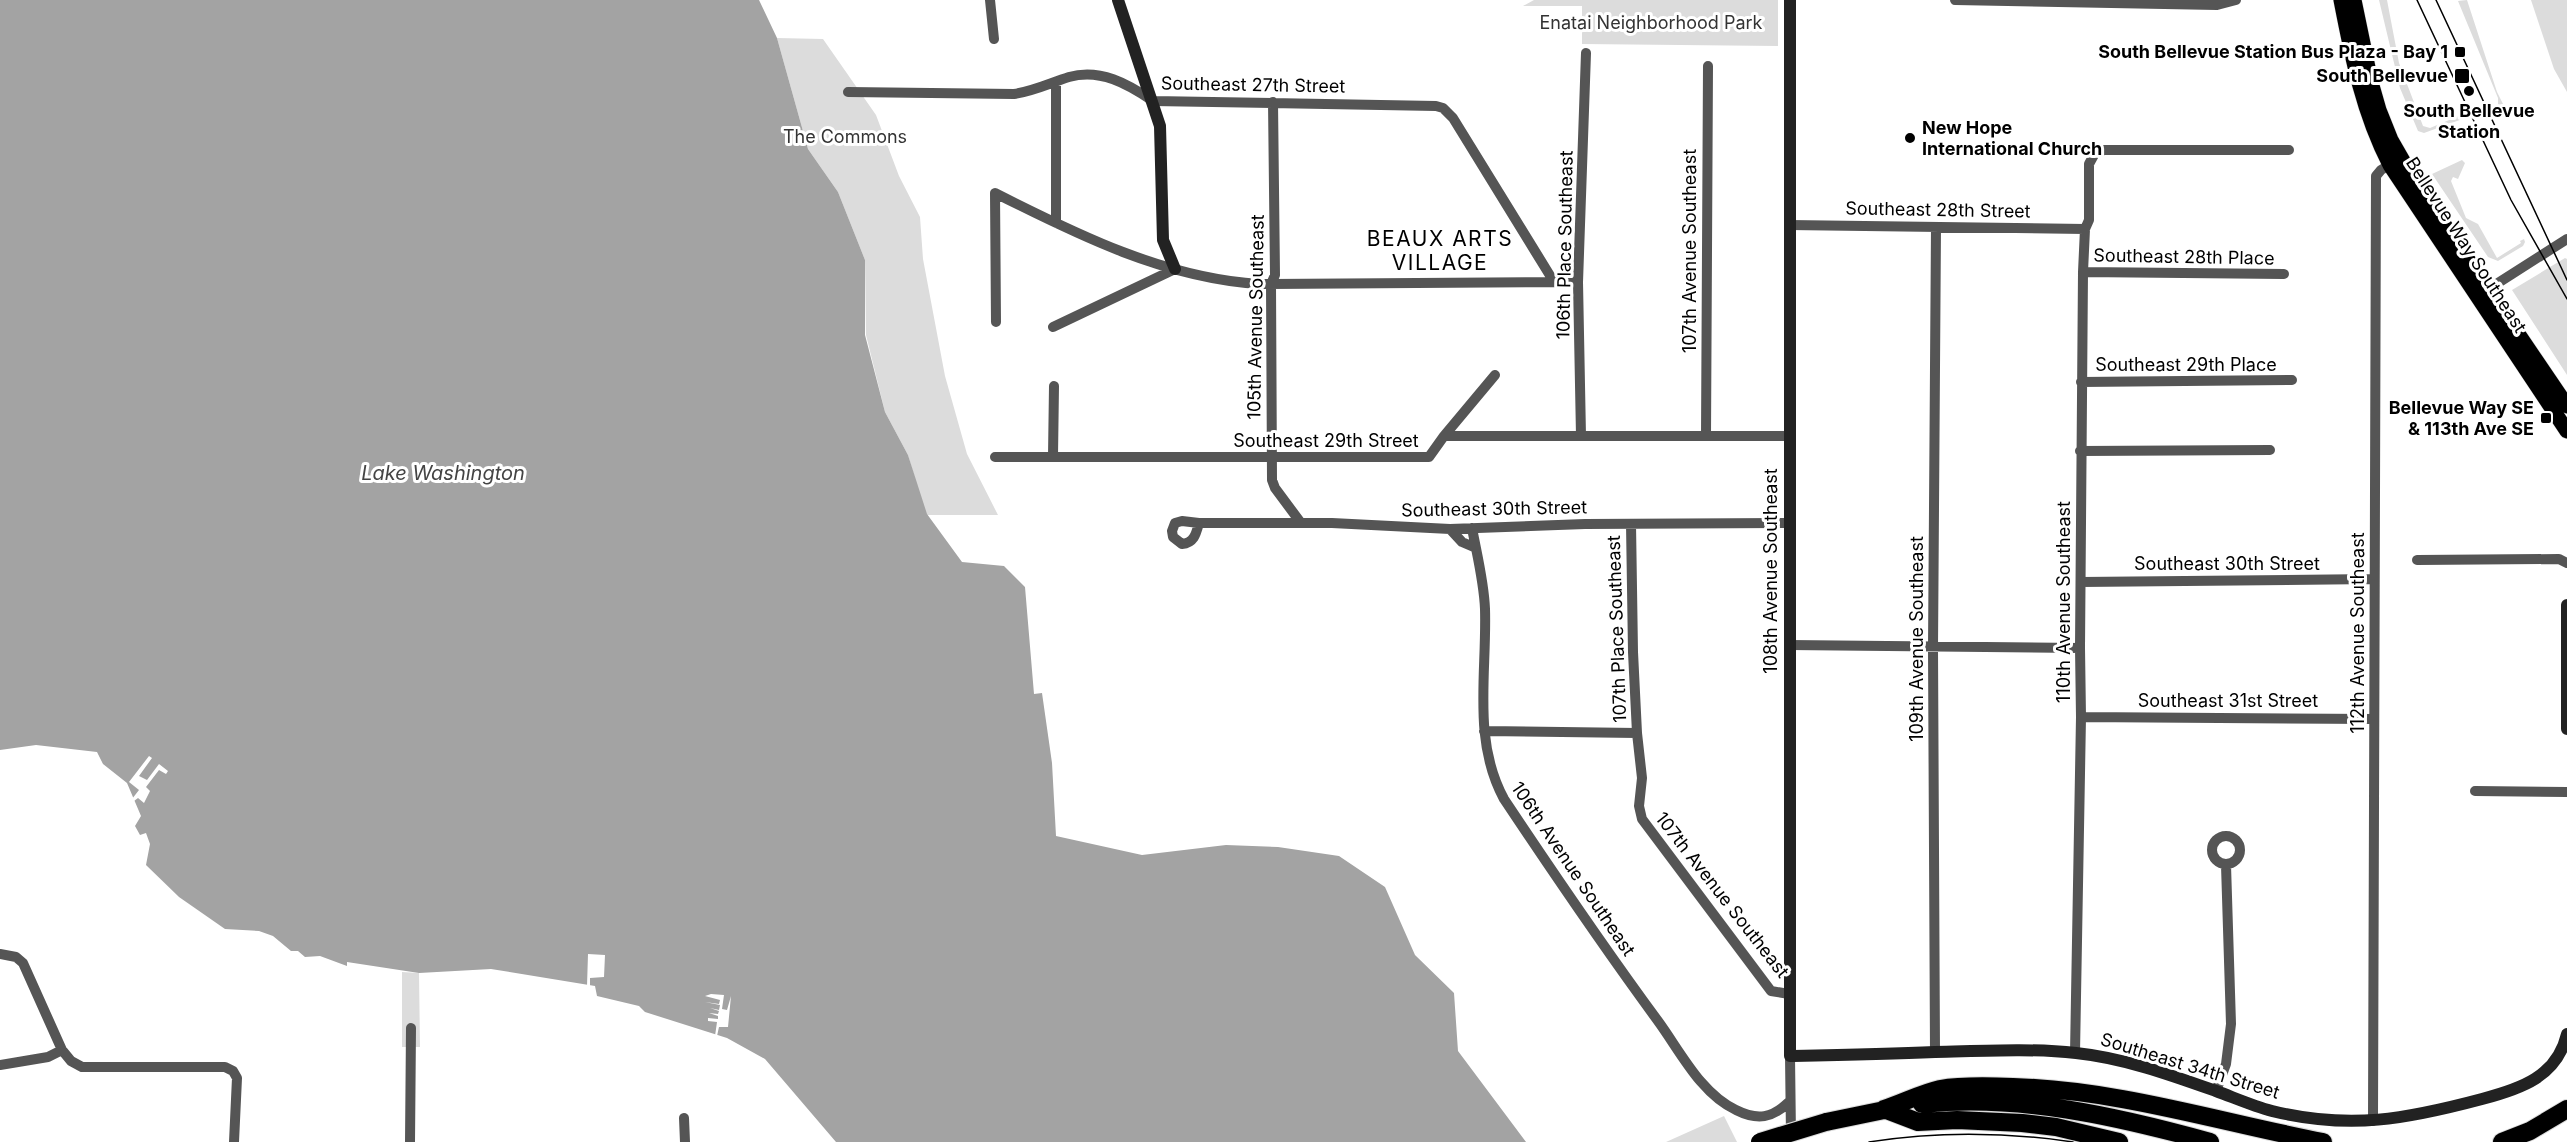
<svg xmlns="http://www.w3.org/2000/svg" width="2567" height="1142" viewBox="0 0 2567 1142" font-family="Inter,sans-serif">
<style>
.green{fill:#dcdcdc}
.water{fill:#a3a3a3}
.pier{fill:#fff}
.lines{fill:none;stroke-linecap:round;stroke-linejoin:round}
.primary-casing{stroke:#dbdbdb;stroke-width:16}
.highway-casing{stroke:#dbdbdb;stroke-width:20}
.street{stroke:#555;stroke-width:10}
.secondary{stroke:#222;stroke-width:12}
.primary{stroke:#000;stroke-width:15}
.highway{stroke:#000;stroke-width:18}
.tram{stroke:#000;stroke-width:1.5}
.highway-bridge-casing{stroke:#dbdbdb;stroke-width:20;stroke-linecap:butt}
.highway-bridge{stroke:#000;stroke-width:18}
.poi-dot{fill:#000;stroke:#fff;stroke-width:2}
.labels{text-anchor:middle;stroke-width:6;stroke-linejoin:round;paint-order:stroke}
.park-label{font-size:18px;fill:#333;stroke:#fff}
.poi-label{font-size:18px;font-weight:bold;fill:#000;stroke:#fff;text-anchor:end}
.street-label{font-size:18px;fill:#000;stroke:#fff}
.water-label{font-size:20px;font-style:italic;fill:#444;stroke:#fff}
.quarter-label{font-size:21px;letter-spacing:1.5px;fill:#000;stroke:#fff}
</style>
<rect width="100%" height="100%" fill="#fff"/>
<path class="green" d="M1534 0H1778V46L1582 44V6H1523Z
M2379 0H2387L2399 63 2423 126 2430 128 2466 113 2468 117 2424 133 2418 131 2400 88Z
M2467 0 2497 92 2506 110 2498 109V98L2458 1Z
M2531 0H2567V92L2554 69Z
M777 38 823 39 876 115 899 176 920 217 923 259 945 376 967 454 998 515H926L908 455 885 412 866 335 865 260 838 192 808 149Z
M2462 160 2465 163 2458 179 2453 177 2451 181 2466 218 2478 224 2497 258 2521 243 2520 241 2524 239 2525 242 2523 246 2498 261 2488 257 2432 174Z
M2565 258 2567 259V375L2512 290Z
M402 972 419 973 420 1047H402Z
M1724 1116 1737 1142H1666Z"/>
<path class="water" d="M0 0H759L777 38 808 149 838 192 865 260V335L885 412 908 455 927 514 962 562 1004 566 1025 587 1034 694 1042 693 1052 763 1056 836 1142 855 1226 845 1278 847 1339 856 1385 887 1415 955 1454 993 1458 1051 1526 1142H836L765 1059 727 1038 645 1012 639 1006 597 996 595 986 491 969 419 973 347 962V966L320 956 305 957 298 951H291L273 936 259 931 225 929 179 897 146 865 150 844 146 833 140 835 135 826 141 816 127 783 103 764 97 752 36 745 0 750Z"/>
<path class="pier" d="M149 756 152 758 139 776 147 780 159 764 168 771 166 774 159 770 146 787 150 791 144 803 138 798 134 801 132 799 139 790 129 782Z
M588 954 605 955 604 977 590 978V986H587Z
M711 994 724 995 722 1009 727 1010 731 996 728 1027H719L717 1036H715L717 1022 708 1021V1018L718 1019V1016L709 1013 718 1014 719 1011 710 1008 719 1010 720 1005 705 1002 719 1004 720 1000 705 996Z"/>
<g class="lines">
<g class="primary-casing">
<path id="primary" d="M2341 0C2352 57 2363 113 2390 165L2567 431
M2354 0 2371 82 2379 110 2391 140 2414 180 2567 406"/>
</g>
<g class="highway-casing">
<path id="highway" d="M1922 1104C2019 1094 2116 1116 2210 1142
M1884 1109C1903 1103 1922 1093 1940 1089 1963 1085 1990 1086 2013 1087 2119 1090 2219 1122 2323 1142
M1884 1109 1918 1122 1957 1120 2022 1123 2056 1127 2119 1142
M1826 1122 1894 1108
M2502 1142 2530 1131 2567 1109"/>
</g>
<path class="street" d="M990 0 994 39
M1955 0 2217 5 2236 0
M848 92 1014 94C1034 91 1050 83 1069 77 1100 68 1128 84 1153 101L1436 106 1443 108 1453 118 1554 282
M1273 102 1275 275 1271 284 1272 480 1275 488 1301 523
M1056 223V82
M1789 225 2085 229
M2083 272 2284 274
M2487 290 2567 239
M996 322 995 193C1078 235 1165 278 1259 284L1578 282
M1053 327 1175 269
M2081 382 2292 380
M1444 436 1495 375
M1581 436 1578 282 1586 53
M1706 436 1708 66
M2080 451 2270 450
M1053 456 1054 386
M995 457H1429L1444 436H1790
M1199 523C1196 534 1194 543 1182 544L1173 537 1172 531 1175 523 1182 521 1199 523H1332L1450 529 1585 524 1789 523
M1631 524 1633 652 1637 733 1642 778 1639 806 1642 819 1771 991 1789 994
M1472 528C1477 555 1484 582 1485 609 1487 674 1472 740 1504 799 1554 874 1605 949 1658 1021 1680 1051 1701 1094 1736 1110 1758 1121 1772 1118 1789 1102
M1450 529 1462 542 1476 548
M2417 560 2559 559 2567 563
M2081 582 2374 579
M1789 645 2080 648
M2081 717 2374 719
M1484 731 1637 733
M2475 791 2567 792
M2212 850a14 14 0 1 1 28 0a14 14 0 1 1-28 0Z
M0 954 16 957 23 963 62 1050
M1935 1052 1933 648 1936 227
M2075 1053 2081 717 2080 648 2083 272 2085 229 2089 220V164L2095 153 2104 150H2289
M1790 1056 1791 1136
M0 1065 48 1057 62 1050 71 1061 82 1067H225L233 1071 237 1078 234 1142
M2216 1091 2226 1064 2231 1024 2226 865
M684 1118 685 1142
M2373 1121 2376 176 2381 170 2396 161
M410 1142 411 1028"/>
<path class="secondary" d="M1118 0 1160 126 1163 240 1175 269
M1790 0V1056C1838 1055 1887 1054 1935 1052 1981 1051 2030 1048 2076 1053 2124 1058 2171 1075 2216 1091 2235 1098 2253 1106 2272 1111 2350 1130 2407 1119 2482 1099 2520 1089 2557 1077 2567 1034
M2567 605V729"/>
<use href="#primary" class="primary"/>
<use href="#highway" class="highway"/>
<path class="tram" d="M2417 0 2511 200 2567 299
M2436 0 2567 280
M1869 1142C1937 1131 2005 1132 2073 1142"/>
<g class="highway-bridge-casing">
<path id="highway-bridge" d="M1760 1142 1826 1122"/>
</g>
<use href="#highway-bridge" class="highway-bridge"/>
</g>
<g class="poi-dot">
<rect x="2454" y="46" width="12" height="12" rx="3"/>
<rect x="2454" y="68" width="16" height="16" rx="3"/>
<circle cx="2469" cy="91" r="6"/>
<circle cx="1910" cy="138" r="6"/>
<rect x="2540" y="412" width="12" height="12" rx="3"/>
</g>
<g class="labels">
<g class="park-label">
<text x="1651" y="29">Enatai Neighborhood Park</text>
<text x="845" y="143">The Commons</text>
</g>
<g class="poi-label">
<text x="2448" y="58">South Bellevue Station Bus Plaza - Bay 1</text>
<text x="2448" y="82">South Bellevue</text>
<text x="2469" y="117" text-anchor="middle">South Bellevue<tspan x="2469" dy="21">Station</tspan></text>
<text x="1922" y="134" text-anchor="start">New Hope<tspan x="1922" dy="21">International Church</tspan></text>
<text x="2534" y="414">Bellevue Way SE<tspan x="2534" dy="21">&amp; 113th Ave SE</tspan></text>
</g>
<g class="street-label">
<text transform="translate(1253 85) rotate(1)" y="6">Southeast 27th Street</text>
<text transform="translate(1938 210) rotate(1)" y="6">Southeast 28th Street</text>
<text transform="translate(1565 245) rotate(-89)" y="6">106th Place Southeast</text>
<text transform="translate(2466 245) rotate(57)" y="6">Bellevue Way Southeast</text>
<text transform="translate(1690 251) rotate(-90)" y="6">107th Avenue Southeast</text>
<text transform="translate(2184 257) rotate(1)" y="6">Southeast 28th Place</text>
<text transform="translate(1256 317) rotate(-89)" y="6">105th Avenue Southeast</text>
<text x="2186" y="371">Southeast 29th Place</text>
<text x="1326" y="447">Southeast 29th Street</text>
<text transform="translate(1494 509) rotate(-1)" y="6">Southeast 30th Street</text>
<text x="2227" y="570">Southeast 30th Street</text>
<text transform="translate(1771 571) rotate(-90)" y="6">108th Avenue Southeast</text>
<text transform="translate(2064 602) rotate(-90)" y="6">110th Avenue Southeast</text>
<text transform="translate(1617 629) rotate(-92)" y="6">107th Place Southeast</text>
<text transform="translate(2358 633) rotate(-90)" y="6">112th Avenue Southeast</text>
<text transform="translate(1917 639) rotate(-90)" y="6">109th Avenue Southeast</text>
<text x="2228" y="707">Southeast 31st Street</text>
<text transform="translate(1573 869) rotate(56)" y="6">106th Avenue Southeast</text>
<text transform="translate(1722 895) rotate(52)" y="6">107th Avenue Southeast</text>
<text transform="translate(2190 1066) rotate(17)" y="6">Southeast 34th Street</text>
</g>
<g class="water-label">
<text x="443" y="480">Lake Washington</text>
</g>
<g class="quarter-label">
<text x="1440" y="246">BEAUX ARTS<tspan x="1440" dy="24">VILLAGE</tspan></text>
</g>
</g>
</svg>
